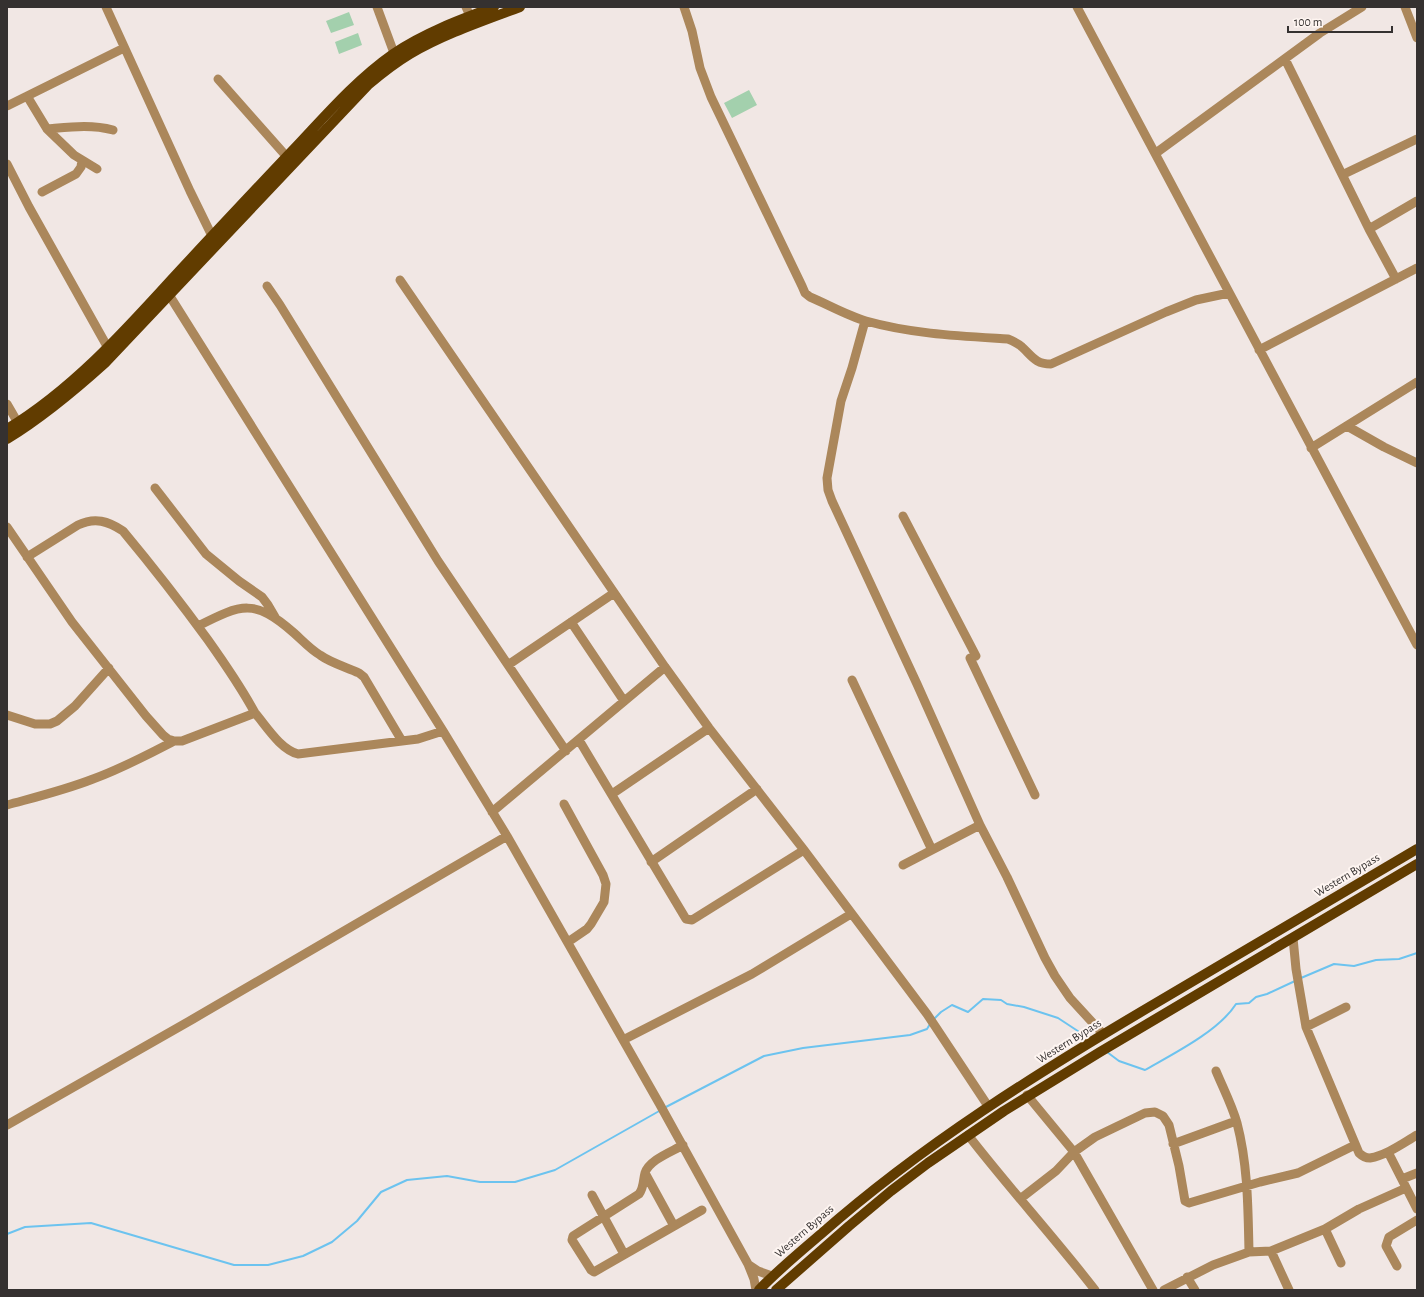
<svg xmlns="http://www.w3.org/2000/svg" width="1424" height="1297" viewBox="0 0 1424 1297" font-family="'Alegreya Sans',sans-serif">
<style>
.green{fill:#a3d0ad}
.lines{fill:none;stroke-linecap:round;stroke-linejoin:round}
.stream{stroke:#6cc3ef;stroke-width:2}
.minor{stroke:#ab875b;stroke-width:9}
.major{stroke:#613c00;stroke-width:10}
.labels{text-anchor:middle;stroke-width:4;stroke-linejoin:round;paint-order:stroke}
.street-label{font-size:12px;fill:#353130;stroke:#fef5f1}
</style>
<rect width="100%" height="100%" fill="#f1e7e4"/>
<path class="green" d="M349 12 354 25 331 33 326 21Z
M358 33 362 45 339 54 335 42Z
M749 90 757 105 732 118 724 103Z"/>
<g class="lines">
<path class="stream" d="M1301 978 1334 964 1354 966 1376 960 1399 959 1417 953
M934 1019 941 1012 952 1005 968 1012 983 999 1001 1000 1007 1004 1024 1007 1058 1018 1090 1039
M1107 1052 1119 1061 1145 1070C1173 1054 1219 1031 1236 1004L1249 1003 1256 997 1267 994 1295 981
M664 1108 764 1056 803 1048 910 1035 927 1029 930 1024
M7 1234 25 1227 91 1223 234 1265H268L303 1256 332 1242 357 1221 381 1192 407 1180 447 1176 480 1182H515L555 1170 661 1110"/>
<path class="minor" d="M106 7 190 191 212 236
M377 7 394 53
M466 7 470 16
M684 7 692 31 700 68 711 97 802 286 805 293 810 297C827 304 848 316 866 321 912 334 960 336 1008 339 1013 341 1018 343 1022 347 1032 356 1035 364 1051 364L1166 312 1196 300 1229 293
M1077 7 1417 645
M1405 7 1417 38
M1285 59 1369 229 1396 279
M218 79 287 157
M27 96 47 129 74 155 97 169
M7 106 124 48
M47 129C70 127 91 124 113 130
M1156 153 1320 33 1362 7
M7 164 29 207 108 348
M1344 174 1417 139
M42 192 76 174 81 167 82 160
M1369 229 1417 201
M400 280 665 667 709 728 804 850 927 1014 988 1106
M267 286 280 305 438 561 566 751
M166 290 443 731 507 836 659 1103 748 1264 754 1279 756 1290
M865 321 852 368 841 401 827 478 828 490 832 501 917 684 980 825 1007 877 1045 958 1055 976 1070 998 1103 1034
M1259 350 1417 268
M7 404 18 423
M1347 426 1384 447 1417 463
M1311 448 1417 382
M155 488 206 554 239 581 262 597 268 605 275 617
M903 516 976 656
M7 527 72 622 146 716 163 735 168 739 174 741H182L255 713C267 727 280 749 298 754L418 739 443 731
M27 557 78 525C95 517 108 521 123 531 153 567 181 603 208 640 225 664 241 687 255 713
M571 622 624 701
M198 626C242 604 254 598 294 633 302 640 310 649 320 655 331 663 346 667 359 673L364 677 402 741
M970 658 1035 795
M508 665 614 593
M852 680 932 850
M7 715 35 724H50L57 721 75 706 109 668
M579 740 686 919 692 920 804 850
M612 794 709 728
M564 804 603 875 606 884 604 902 591 924 587 929 568 942
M7 805C36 797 65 790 93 779 121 769 147 755 174 741
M492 812 665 667
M651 862 757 789
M903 865 980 825
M1293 938 1296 969 1306 1027 1359 1153C1362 1156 1366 1158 1370 1158 1387 1155 1403 1143 1417 1135
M1306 1027 1346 1007
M623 1040 752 974 851 914
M1216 1071C1223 1088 1232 1105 1237 1123 1248 1165 1248 1208 1249 1252
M1027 1095 1074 1152 1153 1290
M7 1125 193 1019 507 836
M968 1135C1009 1188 1054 1237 1095 1290
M1173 1144 1236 1121
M683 1145C671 1152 649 1160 645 1173 643 1180 644 1188 639 1194L573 1236 572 1240 591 1270 594 1272 702 1210
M1388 1152 1417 1209
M645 1173 674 1226
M1402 1179 1417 1173
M592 1195 624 1254
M1020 1199 1056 1171 1074 1152 1095 1137 1145 1113 1155 1112 1163 1116 1169 1125 1179 1166 1185 1201 1189 1203 1260 1182 1298 1173 1355 1145
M1325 1229 1341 1263
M1271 1251 1289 1290
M749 1265 758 1271 772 1276
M1397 1266 1386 1246 1389 1237 1417 1220
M1187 1277 1195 1290
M1164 1290 1213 1265 1249 1252 1271 1251 1325 1229 1359 1209 1406 1188"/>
<path class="major" d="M7 429C71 390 121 335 171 280 212 236 253 192 294 149 326 115 356 80 393 54 424 33 459 20 494 7
M7 439C43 417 74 391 105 363L368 85C381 74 395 63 410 54 444 34 483 21 520 7
M759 1290C778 1270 800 1252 821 1234 923 1144 1039 1072 1156 1003 1243 952 1330 901 1417 849
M776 1290 849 1226 891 1191 928 1163 1004 1111 1100 1052 1417 864"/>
</g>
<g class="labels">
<g class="street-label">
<text transform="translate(1347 875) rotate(-31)" y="4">Western Bypass</text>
<text transform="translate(1069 1041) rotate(-32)" y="4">Western Bypass</text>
<text transform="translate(804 1231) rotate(-41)" y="4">Western Bypass</text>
</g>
</g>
<rect width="1424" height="1297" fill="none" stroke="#353130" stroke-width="16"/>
<path d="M1288 26v6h104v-6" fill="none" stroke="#353130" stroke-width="2"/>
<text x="1294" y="26" font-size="12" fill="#353130" stroke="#fef5f1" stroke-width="3" paint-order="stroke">100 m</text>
</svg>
